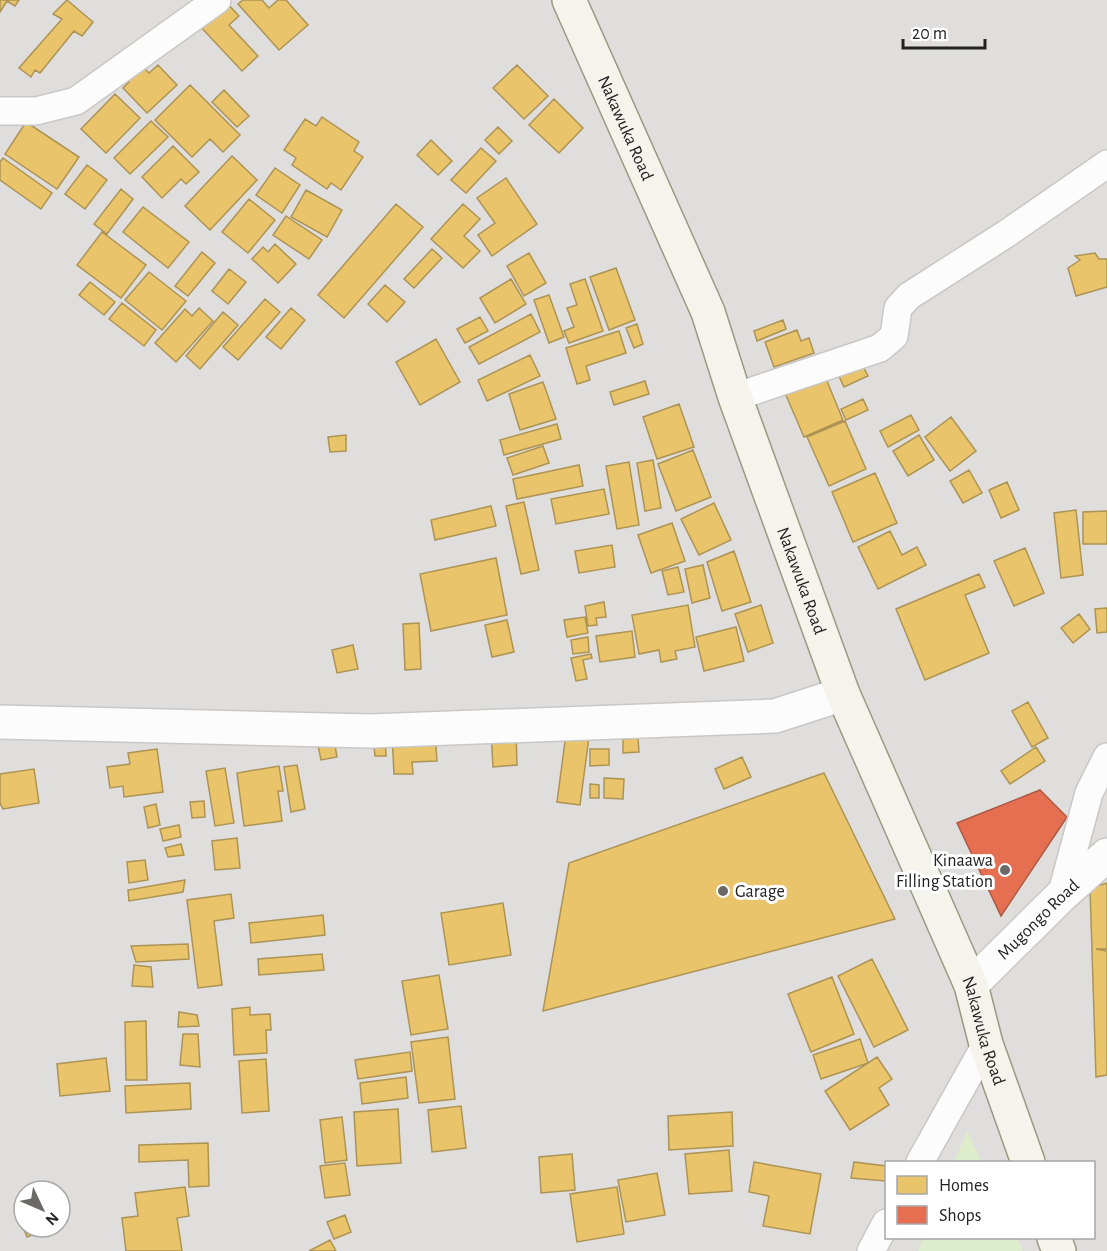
<svg xmlns="http://www.w3.org/2000/svg" width="1107" height="1251" viewBox="0 0 1107 1251" font-family="'Alegreya Sans',sans-serif">
<style>
.residential{fill:#dfdedc;fill-rule:evenodd}
.grass{fill:#ddeccb}
.homes{fill:#e9c46a;stroke:#ad9354;stroke-width:1.5}
.shops{fill:#e76f51;stroke:#ac5843;stroke-width:1.5}
.lines{fill:none;stroke-linecap:round;stroke-linejoin:round}
.minor-casing{stroke:#c9c8c7;stroke-width:30}
.tertiary-casing{stroke:#c9c8c7;stroke-width:36}
.secondary-casing{stroke:#999a82;stroke-width:36}
.minor{stroke:#fdfcfc;stroke-width:27}
.tertiary{stroke:#fdfcfc;stroke-width:33}
.secondary{stroke:#f4f4ed;stroke-width:33}
.poi-dot{fill:#6a6968;stroke:#fff;stroke-width:2}
.labels{text-anchor:middle;stroke-width:6;stroke-linejoin:round;paint-order:stroke}
.street-label{font-size:18px;fill:#222;stroke:#fff}
.poi-label{font-size:18px;fill:#222;stroke:#fff;text-anchor:end}
</style>
<rect width="100%" height="100%" fill="#f0eeeb"/>
<path class="residential" d="M0 0H1107V1251H0ZM886 1162H1094V1238H886ZM24 1191H60V1227H24Z"/>
<path class="grass" d="M967 1131 982 1162H954Z
M923 1238H1017L1023 1251H918Z"/>
<path class="homes" d="M0 0H19L15 6 7 1 0 12Z
M67 0 93 22 82 36 74 31 40 73 35 70 31 77 19 68 62 19 53 14Z
M224 0 239 16 229 25 258 56 242 71 197 23Z
M243 0H262L269 8 278 0H286L308 25 279 50 238 4Z
M140 64 149 73 158 65 177 85 147 113 123 88 129 82 125 78Z
M517 65 548 96 524 119 493 88Z
M190 85 240 135 223 152 210 139 192 157 155 120Z
M224 90 249 116 237 127 212 102Z
M115 94 140 118 106 153 81 129Z
M554 99 583 128 559 153 529 125Z
M322 117 359 142 354 151 363 157 341 190 331 183 327 189 292 165 296 158 284 150 305 119 316 126Z
M151 121 168 137 130 174 114 158Z
M26 122 79 157 57 189 5 154Z
M498 127 512 141 499 154 485 140Z
M431 140 452 161 438 175 417 155Z
M173 146 199 172 186 184 181 179 162 198 142 177Z
M481 148 496 161 466 193 451 180Z
M232 156 257 180 210 230 185 206Z
M3 158 52 193 41 209 0 180V162Z
M87 165 107 180 85 209 65 194Z
M275 168 300 185 282 213 256 195Z
M506 178 537 224 492 256 478 235 495 223 477 198Z
M121 189 133 199 107 234 94 224Z
M306 190 342 210 327 237 291 217Z
M249 199 275 220 248 253 222 232Z
M396 204 423 227 344 318 318 295Z
M463 204 480 219 464 236 480 251 463 268 431 239Z
M143 207 189 242 168 268 123 232Z
M286 216 322 240 309 259 273 235Z
M102 232 146 265 121 298 77 265Z
M275 244 296 264 278 283 252 259 263 247 268 252Z
M432 249 442 258 414 288 404 279Z
M202 252 215 263 188 296 175 286Z
M529 253 546 283 524 296 507 266Z
M1095 253 1099 259H1107V287L1076 296 1068 268 1080 260 1075 256Z
M616 268 635 320 609 330 590 277Z
M229 269 246 282 228 304 212 291Z
M149 272 186 301 162 330 125 300Z
M511 279 526 304 495 323 480 298Z
M585 279 603 331 569 343 564 331 574 327 567 308 577 305 570 284Z
M90 282 115 302 104 315 79 295Z
M385 285 405 302 387 322 368 304Z
M549 295 564 337 549 343 534 300Z
M265 299 280 312 238 360 223 347Z
M122 303 156 330 144 346 109 319Z
M199 308 213 321 176 362 155 343 185 309 192 316Z
M291 308 305 320 281 349 266 337Z
M223 312 238 325 200 369 186 356Z
M531 314 540 332 479 364 469 347Z
M480 317 488 331 465 343 457 329Z
M783 320 786 329 757 341 754 331Z
M637 324 643 344 634 348 626 328Z
M797 330 801 341 809 338 814 353 774 367 765 342Z
M619 331 626 353 586 366 590 380 577 384 566 348Z
M436 339 460 382 420 405 396 362Z
M530 355 540 376 487 401 478 380Z
M859 359 868 376 844 387 836 370Z
M822 369 843 420 804 437 782 386Z
M645 381 649 394 614 405 610 392Z
M543 382 556 419 520 430 509 394Z
M863 399 868 410 846 420 841 409Z
M679 404 694 447 657 459 643 417Z
M911 415 919 430 888 447 880 431Z
M951 417 976 451 950 471 925 437Z
M845 421 866 469 829 486 807 437Z
M557 424 561 439 504 455 500 440Z
M346 435V451L330 452 328 437Z
M919 435 934 460 908 476 893 451Z
M543 446 549 463 513 475 507 458Z
M693 450 711 497 676 511 658 464Z
M653 460 661 508 645 511 637 463Z
M629 462 639 525 617 529 606 466Z
M579 465 583 486 517 499 513 479Z
M969 470 982 493 963 503 950 481Z
M875 473 897 523 853 542 832 492Z
M1007 482 1019 510 1001 518 989 490Z
M604 489 609 514 556 524 551 499Z
M524 502 539 570 521 574 506 506Z
M714 503 731 540 699 555 681 519Z
M491 506 496 526 435 540 431 520Z
M1076 510 1083 575 1061 578 1054 513Z
M1107 511V544H1083V512Z
M672 523 685 561 651 573 638 535Z
M890 531 902 555 917 547 926 565 878 589 858 547Z
M612 545 615 567 579 573 575 551Z
M1025 548 1044 593 1014 606 994 561Z
M734 551 751 602 722 611 707 562Z
M496 558 507 615 431 631 420 574Z
M703 565 710 598 692 603 685 569Z
M678 567 684 592 668 595 662 571Z
M979 574 985 587 965 595 989 653 925 680 896 609Z
M604 602 606 617 596 618 597 625 588 626 585 606Z
M688 605 695 647 675 651 677 659 661 662 659 650 639 654 632 615Z
M761 605 773 643 748 652 735 614Z
M1107 608V632L1097 633 1095 609Z
M1079 614 1090 629 1073 643 1061 628Z
M585 617 588 633 567 637 564 620Z
M507 620 514 652 492 657 485 625Z
M419 623 421 669 405 670 403 624Z
M736 627 744 661 704 671 696 637Z
M632 631 635 657 600 662 596 636Z
M588 637 589 652 573 654 571 640Z
M353 645 358 669 337 673 332 650Z
M591 654 592 658 583 660 587 679 576 681 571 658Z
M1028 702 1048 738 1032 747 1012 711Z
M516 731 517 765 493 767 491 732Z
M435 733 437 761 412 762 413 774H394L392 735Z
M333 734 337 757 321 760 316 736Z
M566 734 589 737 580 805 557 802Z
M385 735 386 756H375L374 747H356L355 736Z
M638 738 639 752 623 753V739Z
M1036 747 1045 761 1010 784 1001 771Z
M157 749 163 792 124 797 123 786 110 788 107 767 130 764 128 753Z
M590 749H609V765L590 766Z
M742 757 751 777 724 789 715 769Z
M297 765 305 809 291 812 284 767Z
M279 766 283 791H278L282 821 244 826 237 773Z
M225 768 234 823 215 826 206 771Z
M34 769 39 803 3 809 0 803V774Z
M824 773 895 919 543 1011 569 863Z
M604 778 624 779 623 799 604 798Z
M590 784 599 785V798H590Z
M204 801 205 817 192 818 190 802Z
M156 804 160 825 148 828 144 807Z
M179 825 181 837 163 841 160 829Z
M237 838 240 868 215 870 212 841Z
M181 844 184 855 168 857 165 848Z
M145 860 148 880 129 883 127 862Z
M185 880 183 892 129 901 128 890Z
M1107 883V949H1096L1107 951V1075L1096 1077 1090 888Z
M231 894 234 918 214 921 222 985 198 988 187 900Z
M503 903 511 955 449 965 441 913Z
M323 915 325 935 251 943 249 923Z
M188 944 189 959 136 962 131 946Z
M322 954 324 970 259 975 258 959Z
M872 959 908 1030 874 1047 838 976Z
M134 965 151 967 153 987 132 986Z
M439 975 448 1029 411 1035 402 981Z
M832 977 854 1034 811 1052 788 994Z
M250 1007V1015L270 1014 271 1030H266L267 1053 234 1055 232 1009Z
M179 1012 197 1015 199 1026 178 1027Z
M146 1021 147 1080H126L125 1022Z
M183 1034H198L200 1067 180 1065Z
M448 1037 455 1099 419 1103 411 1042Z
M860 1039 868 1063 821 1079 813 1055Z
M410 1052 412 1071 358 1079 355 1060Z
M877 1057 892 1079 879 1088 889 1105 850 1130 825 1091Z
M106 1058 110 1091 60 1096 57 1064Z
M266 1059 269 1111 242 1113 239 1061Z
M406 1077 408 1098 362 1104 360 1083Z
M190 1083 191 1109 126 1113 125 1086Z
M461 1106 466 1148 432 1152 428 1110Z
M398 1109 401 1163 357 1166 354 1112Z
M732 1112 733 1146 669 1150 668 1116Z
M342 1117 347 1160 325 1163 320 1120Z
M208 1143 209 1186 189 1187 188 1160 139 1162V1145Z
M729 1150 732 1191 689 1194 685 1154Z
M572 1154 575 1190 541 1193 539 1157Z
M754 1162 821 1174 810 1234 763 1226 769 1196 749 1192Z
M854 1162 886 1166V1181L851 1178Z
M345 1163 350 1195 325 1198 320 1166Z
M657 1173 665 1215 626 1222 618 1180Z
M185 1187 189 1216 177 1218 182 1251H126L122 1218 138 1216 135 1193Z
M617 1187 624 1234 577 1242 570 1194Z
M345 1215 351 1232 334 1239 327 1222Z
M24 1223V1227H46L47 1229 27 1237 22 1224Z
M330 1240 336 1251H309Z"/>
<path class="shops" d="M1040 790 1067 817 1001 916 957 823Z"/>
<g class="lines">
<g class="minor-casing">
<path id="minor" d="M0 111H36L76 101 217 0
M735 397 880 348 894 336 898 308 909 296 1006 234 1107 164
M1061 896 1089 793 1107 757
M920 1162 986 1044
M871 1251 886 1223"/>
</g>
<g class="tertiary-casing">
<g id="tertiary">
<path d="M0 722 370 731 775 716 843 694"/>
<path id="s1" d="M971 985 1061 896 1107 855"/>
</g>
</g>
<g class="secondary-casing">
<g id="secondary">
<path id="s2" d="M569 0 708 312 735 397 843 694 971 985 986 1044 1028 1162"/>
<path d="M1054 1238 1059 1251"/>
</g>
</g>
<use href="#minor" class="minor"/>
<use href="#tertiary" class="tertiary"/>
<use href="#secondary" class="secondary"/>
</g>
<g class="poi-dot">
<circle cx="1005" cy="870" r="6"/>
<circle cx="723" cy="891" r="6"/>
</g>
<g class="labels">
<g class="street-label">
<text dy="6" stroke="none"><textPath href="#s2" startOffset="140">Nakawuka Road</textPath></text>
<text dy="6" stroke="none"><textPath href="#s2" startOffset="626">Nakawuka Road</textPath></text>
<text dy="6" stroke="none"><textPath href="#s1" startOffset="94">Mugongo Road</textPath></text>
<text dy="6" stroke="none"><textPath href="#s2" startOffset="1112">Nakawuka Road</textPath></text>
</g>
<g class="poi-label">
<text x="993" y="866">Kinaawa<tspan x="993" dy="21">Filling Station</tspan></text>
<text x="735" y="897" text-anchor="start">Garage</text>
</g>
</g>
<rect x="885" y="1161" width="210" height="78" fill="#ffffff" stroke="#a7a7a7" stroke-width="1.5"/>
<rect x="897" y="1176" width="30" height="18" fill="#e9c46a" stroke="#a7a7a7" stroke-width="1.5"/>
<text x="939" y="1191" font-size="18" fill="#222222">Homes</text>
<rect x="897" y="1206" width="30" height="18" fill="#e76f51" stroke="#a7a7a7" stroke-width="1.5"/>
<text x="939" y="1221" font-size="18" fill="#222222">Shops</text>
<g transform="translate(42 1209) rotate(134)"><circle r="28" fill="#ffffff" stroke="#a7a7a7" stroke-width="1.5"/>
<path d="M0-4.5L10 22L0 15L-10 22Z" fill="#6a6968"/>
<text y="-9" font-size="16" font-weight="bold" text-anchor="middle" fill="#222222">N</text>
</g>
<path d="M903 39v9h82v-9" fill="none" stroke="#222222" stroke-width="3"/>
<text x="912" y="39" font-size="18" fill="#222222" stroke="#ffffff" stroke-width="4.5" paint-order="stroke">20 m</text>
</svg>
